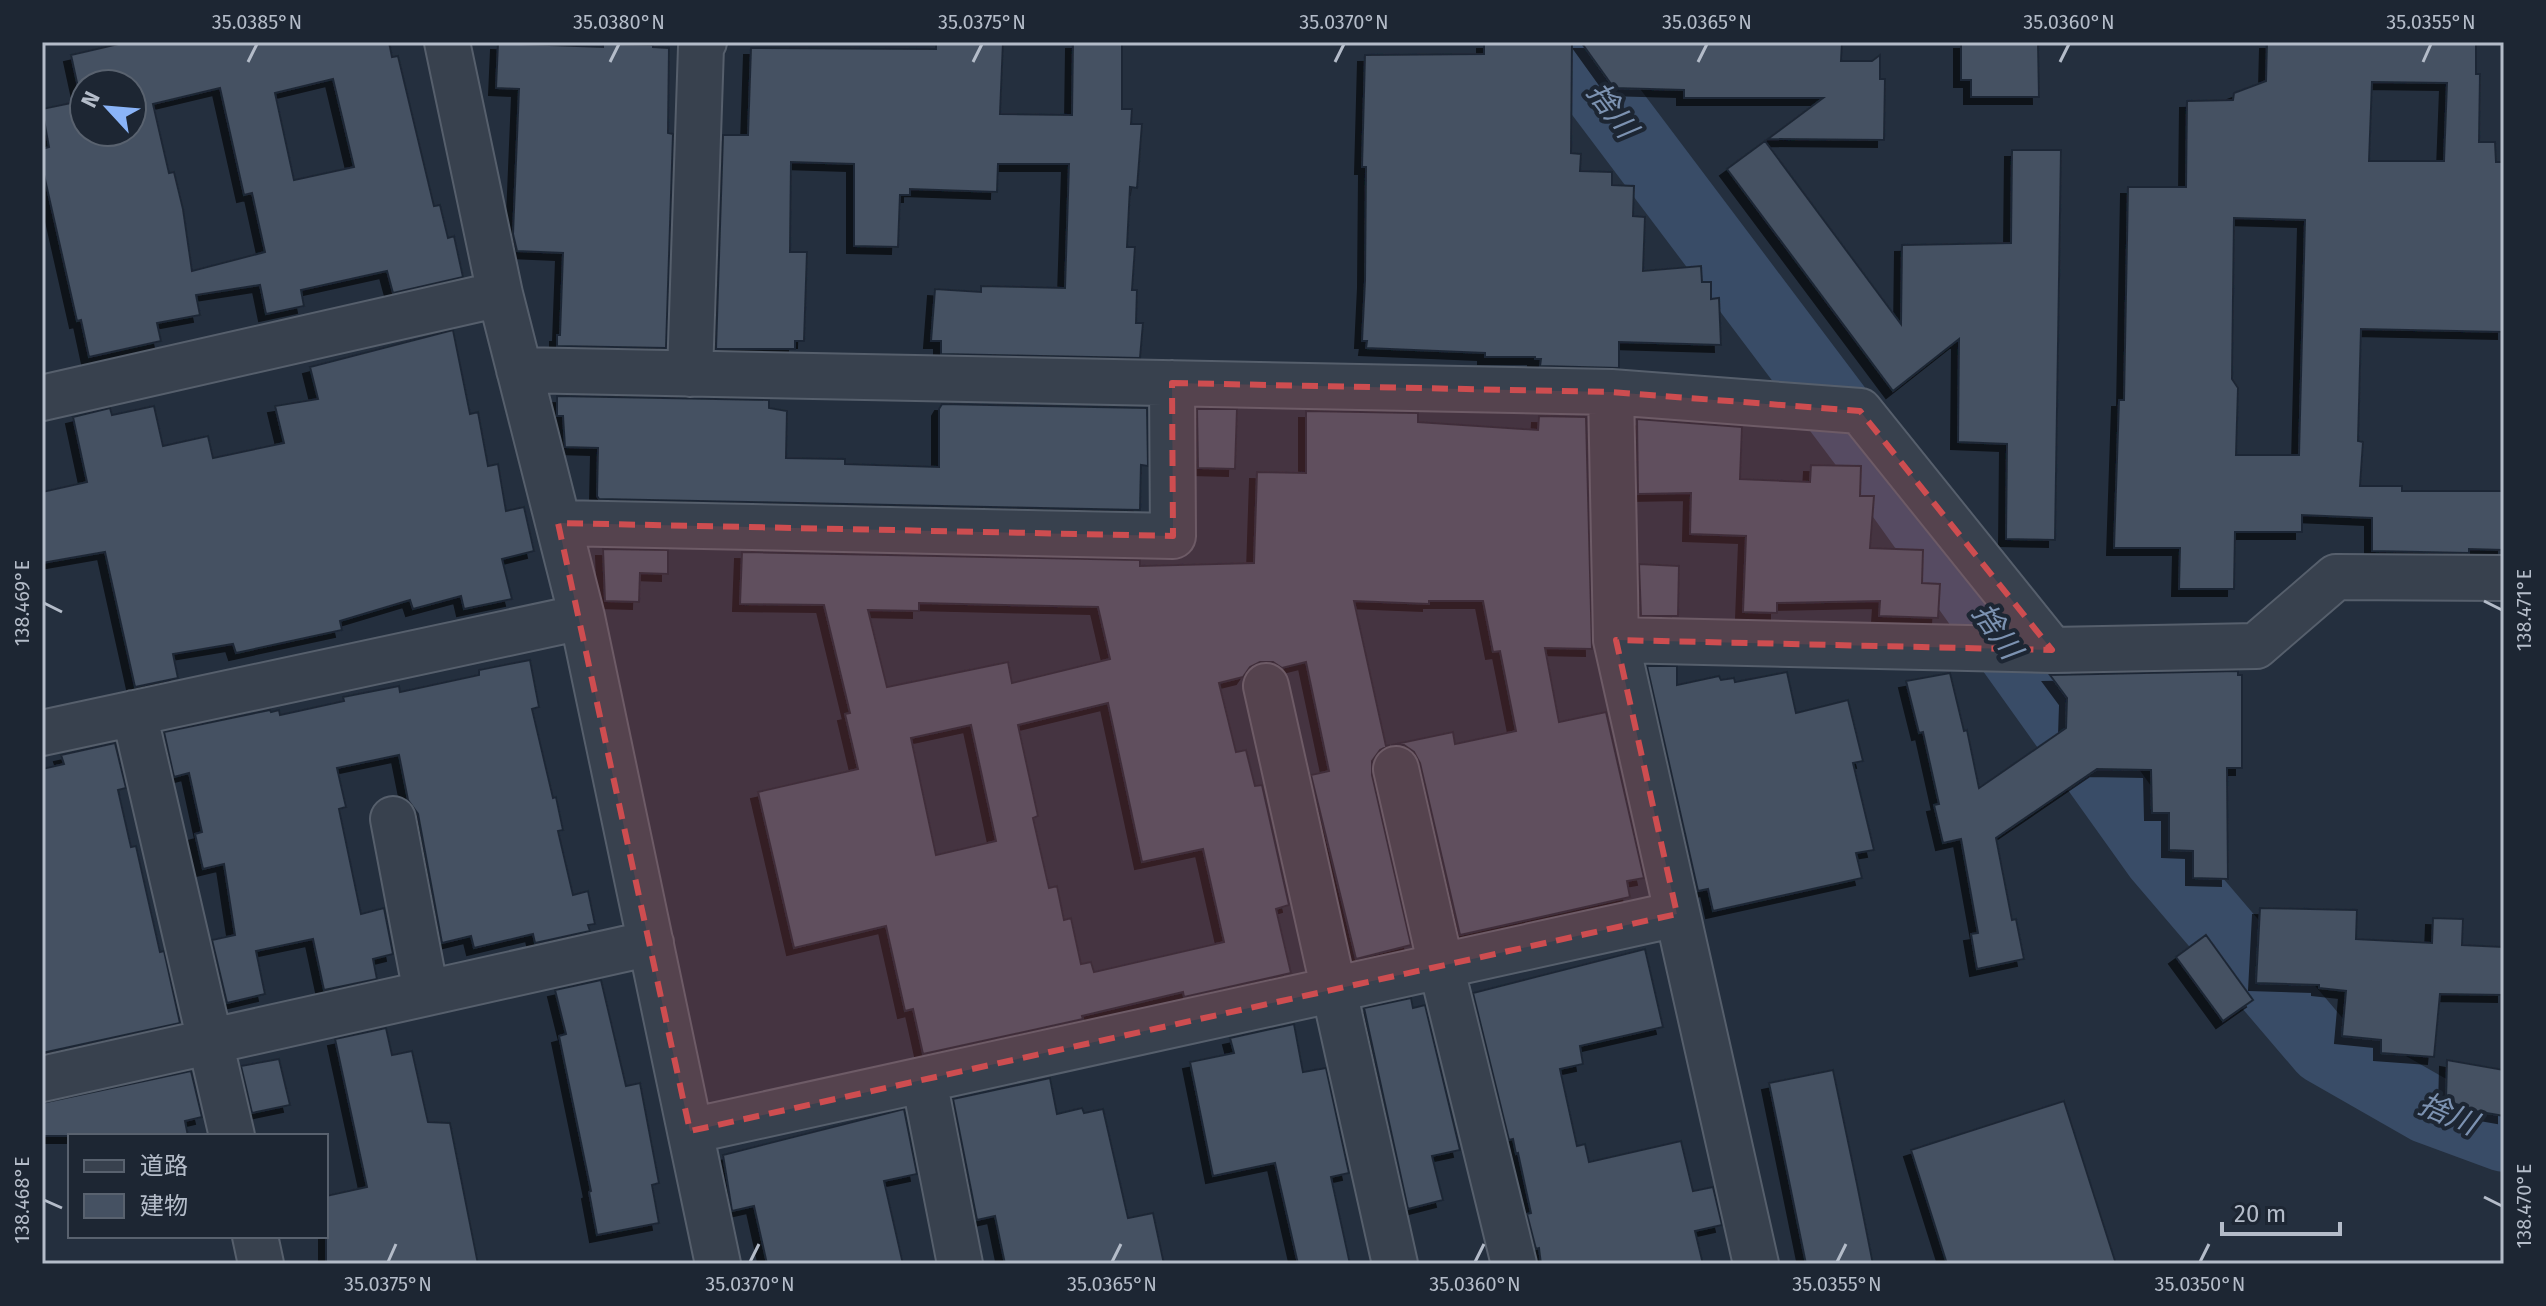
<svg xmlns="http://www.w3.org/2000/svg" width="2546" height="1306" viewBox="0 0 2546 1306" font-family="'Fira Sans','Noto Sans JP',sans-serif">
<style>
.lines{fill:none;stroke-linecap:round;stroke-linejoin:round}
.river{stroke:#394c67;stroke-width:70}
.building{fill:#455162;stroke:#1f2835;stroke-width:2;fill-rule:evenodd;filter:url(#shadow)}
.minor-casing{stroke:#565f6c;stroke-width:48}
.minor{stroke:#38414e;stroke-width:44}
.marked{fill:#ce4d50;fill-opacity:0.2;stroke:#ce4d50;stroke-width:6;stroke-dasharray:16 10;stroke-linejoin:round}
.ticks{fill:none;stroke:#b4bcc9;stroke-width:3}
.labels{text-anchor:middle;stroke-width:8;stroke-linejoin:round;paint-order:stroke}
.water-label{font-size:30px;font-style:italic;fill:#7c92b1;stroke:#1d2633}
.neatline{fill:none;stroke:#b4bcc9;stroke-width:3}
.ticks-label{font-size:20px;text-anchor:middle;fill:#b4bcc9}
</style>
<defs>
<filter id="shadow"><feDropShadow dx="-7" dy="7" stdDeviation="0" flood-color="#0009"/></filter>
</defs>
<rect width="100%" height="100%" fill="#242f3e"/>
<g class="lines">
<path class="river" d="M1561 42 1869 451 2158 856 2323 1049 2428 1109 2504 1137"/>
</g>
<path class="building" d="M127 42H389L392 57 398 56 434 206 440 205 448 238 454 236 463 277 393 293 387 271 301 290 304 306 266 314 260 285 196 295 200 315 157 323 161 341 89 357 81 320 77 321 42 166V149L49 147 42 109 81 101 71 55ZM333 79 354 167 294 180 275 93ZM84 84H132V132H84ZM220 88 244 195 252 193 265 252 192 271 183 209 174 172 169 173 153 104Z
M936 42H1003L1000 114 1072 115 1073 42H1122V109H1132L1131 124H1142L1137 188 1130 187 1127 247H1135L1132 290H1137L1136 323H1143L1140 358 941 354V341H931L935 289 981 292V286L1065 288 1069 164H998L997 192 910 189V195H900L898 247 854 246V164L791 162 790 252H807L804 341H795V349H716L723 135H748L751 48 936 49Z
M1484 42H1572L1571 153 1581 154 1580 171 1612 172V185L1634 186 1633 216 1645 217 1643 271 1701 266 1702 282H1711V299L1719 298 1721 345 1619 342V368L1540 366 1541 359H1535V357H1485V353L1366 348 1367 341H1362L1365 281 1366 167H1362L1365 55 1484 54Z
M1581 42H1842L1841 61H1872L1880 55V79H1885L1884 140 1768 139 1823 98H1684V90L1614 88Z
M1961 42H2038L2039 97H1971V80H1961Z
M2267 42H2476V74H2480L2479 142H2495L2496 162H2504V332L2361 329 2358 441 2363 442 2360 486H2402V491H2504V550L2469 549V553L2372 551V518L2302 515V532H2235L2234 589H2179L2180 548H2114L2119 400H2124L2128 187H2186L2187 101 2233 100 2234 93 2266 81ZM2372 82 2447 83 2444 161H2369ZM2234 218 2305 220 2299 455H2236L2238 388 2232 379Z
M498 43 603 47V44L653 45V47L669 48 668 133 673 134 666 348 557 346V335H560L563 253 517 251 513 234 519 89 496 88Z
M1765 141 1901 324 1902 245 2011 243 2012 150H2061L2055 540 2006 539 2007 444 1958 442 1959 339 1893 391 1727 169Z
M453 330 470 414 478 412 488 466 498 464 506 511 524 507 534 551 502 559 512 599 464 609 461 596 413 609 410 600 340 621 342 630 236 653 233 644 173 654 178 678 135 687 105 552 42 563V492L87 482 73 417 110 408 112 415 154 406 163 446 208 436 213 458 284 443 275 406 318 399 310 367Z
M557 396 769 400V408L787 411 786 458 845 459V464L939 467V409L942 404 1147 408 1148 466 1141 465 1140 510 599 499 597 496 598 448 565 447 563 416H557Z
M1197 409H1237L1235 469 1198 468Z
M1306 411 1418 413V422L1538 430 1539 416 1586 417 1592 649 1545 648 1559 722 1606 712 1644 878 1627 881 1630 897 1460 935 1420 763 1414 752 1404 745H1391L1453 732 1455 744 1516 731 1500 651 1493 652 1483 601H1429V604L1354 601 1386 746 1390 745 1380 750 1372 761V775L1411 945 1356 959 1311 775 1329 771 1306 662 1282 668 1273 662H1260L1250 667 1243 677 1219 683 1236 752 1246 750 1255 786 1262 785 1289 905 1276 909 1291 973 1184 997 1183 992 1082 1016 1083 1019 923 1054 913 1009 905 1011 886 926 794 948 758 792 858 769 845 714 850 713 824 605 740 604 742 552 1140 560V566L1254 563 1257 472 1306 473ZM919 603 1098 607 1110 659 1012 683 1008 662 887 687 868 610 919 611ZM1108 703 1142 862 1203 849 1224 942 1094 972 1091 962 1081 964 1071 918 1064 920 1057 886 1049 888 1033 818 1038 816 1018 725ZM971 725 996 841 936 855 911 738Z
M1637 419 1742 427 1740 479 1810 482 1811 465 1861 466 1860 496H1874L1870 548 1923 550 1922 583 1940 584 1938 618 1879 616 1880 601 1777 603V613L1743 612 1746 536 1690 534 1691 493 1638 494Z
M603 549 668 550V574L640 573 639 602 605 601Z
M1639 564 1679 566 1678 616H1641Z
M530 660 539 707 532 709 553 798 556 797 563 830 558 831 573 895 588 891 595 924 588 925 590 931 535 943 533 934 474 948 471 936 442 943 418 814 408 800 399 755 337 768 346 807 339 809 361 914 384 908 393 954 373 959 377 979 324 990 313 939 256 951 265 994 227 1003 212 940 235 935 224 864 203 869 195 834 202 832 189 773 174 777 164 732 270 710 271 712 279 710 280 715 344 701 343 697 399 686 400 692 479 675V670Z
M1647 666H1677V685L1719 676 1721 680 1734 678 1735 682 1787 672 1796 713 1848 700 1863 761 1853 763 1874 850 1856 853 1862 878 1713 911 1708 889 1698 891Z
M2238 671V675H2242V768H2227L2228 879 2193 878V851L2169 850V813H2152L2151 770 2097 769 1996 838 2012 920 2016 919 2024 959 1977 969 1971 934 1978 933 1961 839 1943 843 1934 805 1939 804 1923 732 1919 733 1906 681 1950 673 1964 731 1967 730 1979 788 2066 728 2067 698 2050 675Z
M115 743 126 788 118 790 131 847 136 846 160 952 164 951 180 1023 42 1053V769L64 764 61 755Z
M2260 908 2357 910 2356 939 2432 943 2433 918 2463 919 2462 945 2504 947V995L2440 994 2434 1057 2381 1053V1040L2342 1036 2346 991 2319 988V985L2256 983Z
M2206 935 2253 1000 2223 1021 2176 957Z
M1645 949 1663 1027 1580 1046 1583 1064 1560 1069 1577 1146 1585 1144 1589 1162 1681 1141 1693 1191 1713 1187 1722 1225 1695 1231 1703 1264H1541L1539 1248 1536 1249 1527 1214 1531 1213 1518 1153 1516 1154 1513 1139 1509 1140 1473 993Z
M601 980 626 1086 640 1083 659 1183 652 1185 659 1223 597 1235 589 1192 591 1191 559 1036 566 1034 555 990Z
M1411 998 1413 1008 1425 1005 1460 1150 1432 1156 1443 1200 1408 1209 1364 1008Z
M1294 1024 1303 1072 1326 1068 1349 1173 1331 1177 1350 1264H1298L1275 1163 1213 1176 1190 1062 1234 1053 1230 1038Z
M386 1028 392 1055 412 1051 428 1122 450 1123 478 1264H326V1196L367 1187 335 1039Z
M279 1059 290 1105 252 1113 241 1066Z
M2447 1060 2504 1070V1116L2469 1110V1108L2446 1101Z
M1833 1070 1857 1184 1873 1264H1806L1769 1083Z
M191 1071 202 1117 185 1121 188 1136H42V1103Z
M1050 1078 1057 1114 1082 1108 1084 1113 1103 1109 1128 1218 1153 1213 1164 1264H1005L995 1216 977 1220 953 1099Z
M2064 1101 2116 1264H1947L1911 1150Z
M904 1109 917 1174 884 1181 903 1264H767L754 1206 732 1211 723 1155Z"/>
<g class="lines">
<g class="minor-casing">
<path id="minor" d="M447 42 500 294 582 617 718 1264
M519 370 1611 392 1860 411 2052 650
M690 374 701 47 704 42
M1611 392 1616 640 1756 1264
M42 398 500 294
M558 523 1173 536 1172 383
M1616 640 2052 650 2256 646 2336 577 2504 578
M1266 686 1395 1264
M134 713 232 1136
M42 733 582 617
M1396 769 1441 966 1514 1264
M393 819 426 993
M42 1079 651 943
M924 1080 960 1264
M690 1131 1677 914
M255 1236 261 1264"/>
</g>
<use href="#minor" class="minor"/>
</g>
<path class="marked" d="M1172 383 1611 392 1860 411 2052 650 1616 640 1677 914 690 1131 558 523 1173 536Z"/>
<path class="ticks" d="M248 62 257 44M610 62 619 44M973 62 982 44M1335 62 1344 44M1698 62 1707 44M2060 62 2069 44M2423 62 2431 44M2484 601 2502 610M44 603 62 612M2484 1197 2502 1206M44 1200 62 1208M388 1262 396 1244M750 1262 759 1244M1112 1262 1121 1244M1475 1262 1484 1244M1837 1262 1846 1244M2200 1262 2209 1244"/>
<g class="labels">
<g class="water-label">
<text transform="translate(1612 110) rotate(53)" y="10">捨川</text>
<text transform="translate(1997 631) rotate(55)" y="10">捨川</text>
<text transform="translate(2448 1114) rotate(23)" y="10">捨川</text>
</g>
</g>
<rect width="2546" height="1306" fill="none" stroke="#1d2633" stroke-width="88"/>
<rect x="68" y="1134" width="260" height="104" fill="#1d2633" stroke="#59626f" stroke-width="2"/>
<rect x="84" y="1160" width="40" height="12" fill="#38414e" stroke="#59626f" stroke-width="2"/>
<text x="140" y="1174" font-size="24" fill="#b4bcc9">道路</text>
<rect x="84" y="1194" width="40" height="24" fill="#455162" stroke="#59626f" stroke-width="2"/>
<text x="140" y="1214" font-size="24" fill="#b4bcc9">建物</text>
<g transform="translate(108 108) rotate(296)"><circle r="38" fill="#1d2633" stroke="#59626f" stroke-width="2"/>
<path d="M0-6L14 30L0 20L-14 30Z" fill="#8ab4f8"/>
<text y="-12" font-size="22" font-weight="bold" text-anchor="middle" fill="#b4bcc9">N</text>
</g>
<path d="M2222 1222v12h118v-12" fill="none" stroke="#b4bcc9" stroke-width="4"/>
<text x="2234" y="1222" font-size="24" fill="#b4bcc9" stroke="#1d2633" stroke-width="6" paint-order="stroke">20 m</text>
<rect x="44" y="44" width="2458" height="1218" class="neatline"/>
<g class="ticks-label">
<text x="257" y="29">35.0385°N</text>
<text x="619" y="29">35.0380°N</text>
<text x="982" y="29">35.0375°N</text>
<text x="1344" y="29">35.0370°N</text>
<text x="1707" y="29">35.0365°N</text>
<text x="2069" y="29">35.0360°N</text>
<text x="2431" y="29">35.0355°N</text>
<text transform="translate(22 603) rotate(-90)" y="7">138.469°E</text>
<text transform="translate(2524 610) rotate(-90)" y="7">138.471°E</text>
<text transform="translate(22 1200) rotate(-90)" y="7">138.468°E</text>
<text transform="translate(2524 1206) rotate(-90)" y="7">138.470°E</text>
<text x="388" y="1291">35.0375°N</text>
<text x="750" y="1291">35.0370°N</text>
<text x="1112" y="1291">35.0365°N</text>
<text x="1475" y="1291">35.0360°N</text>
<text x="1837" y="1291">35.0355°N</text>
<text x="2200" y="1291">35.0350°N</text>
</g>
</svg>
